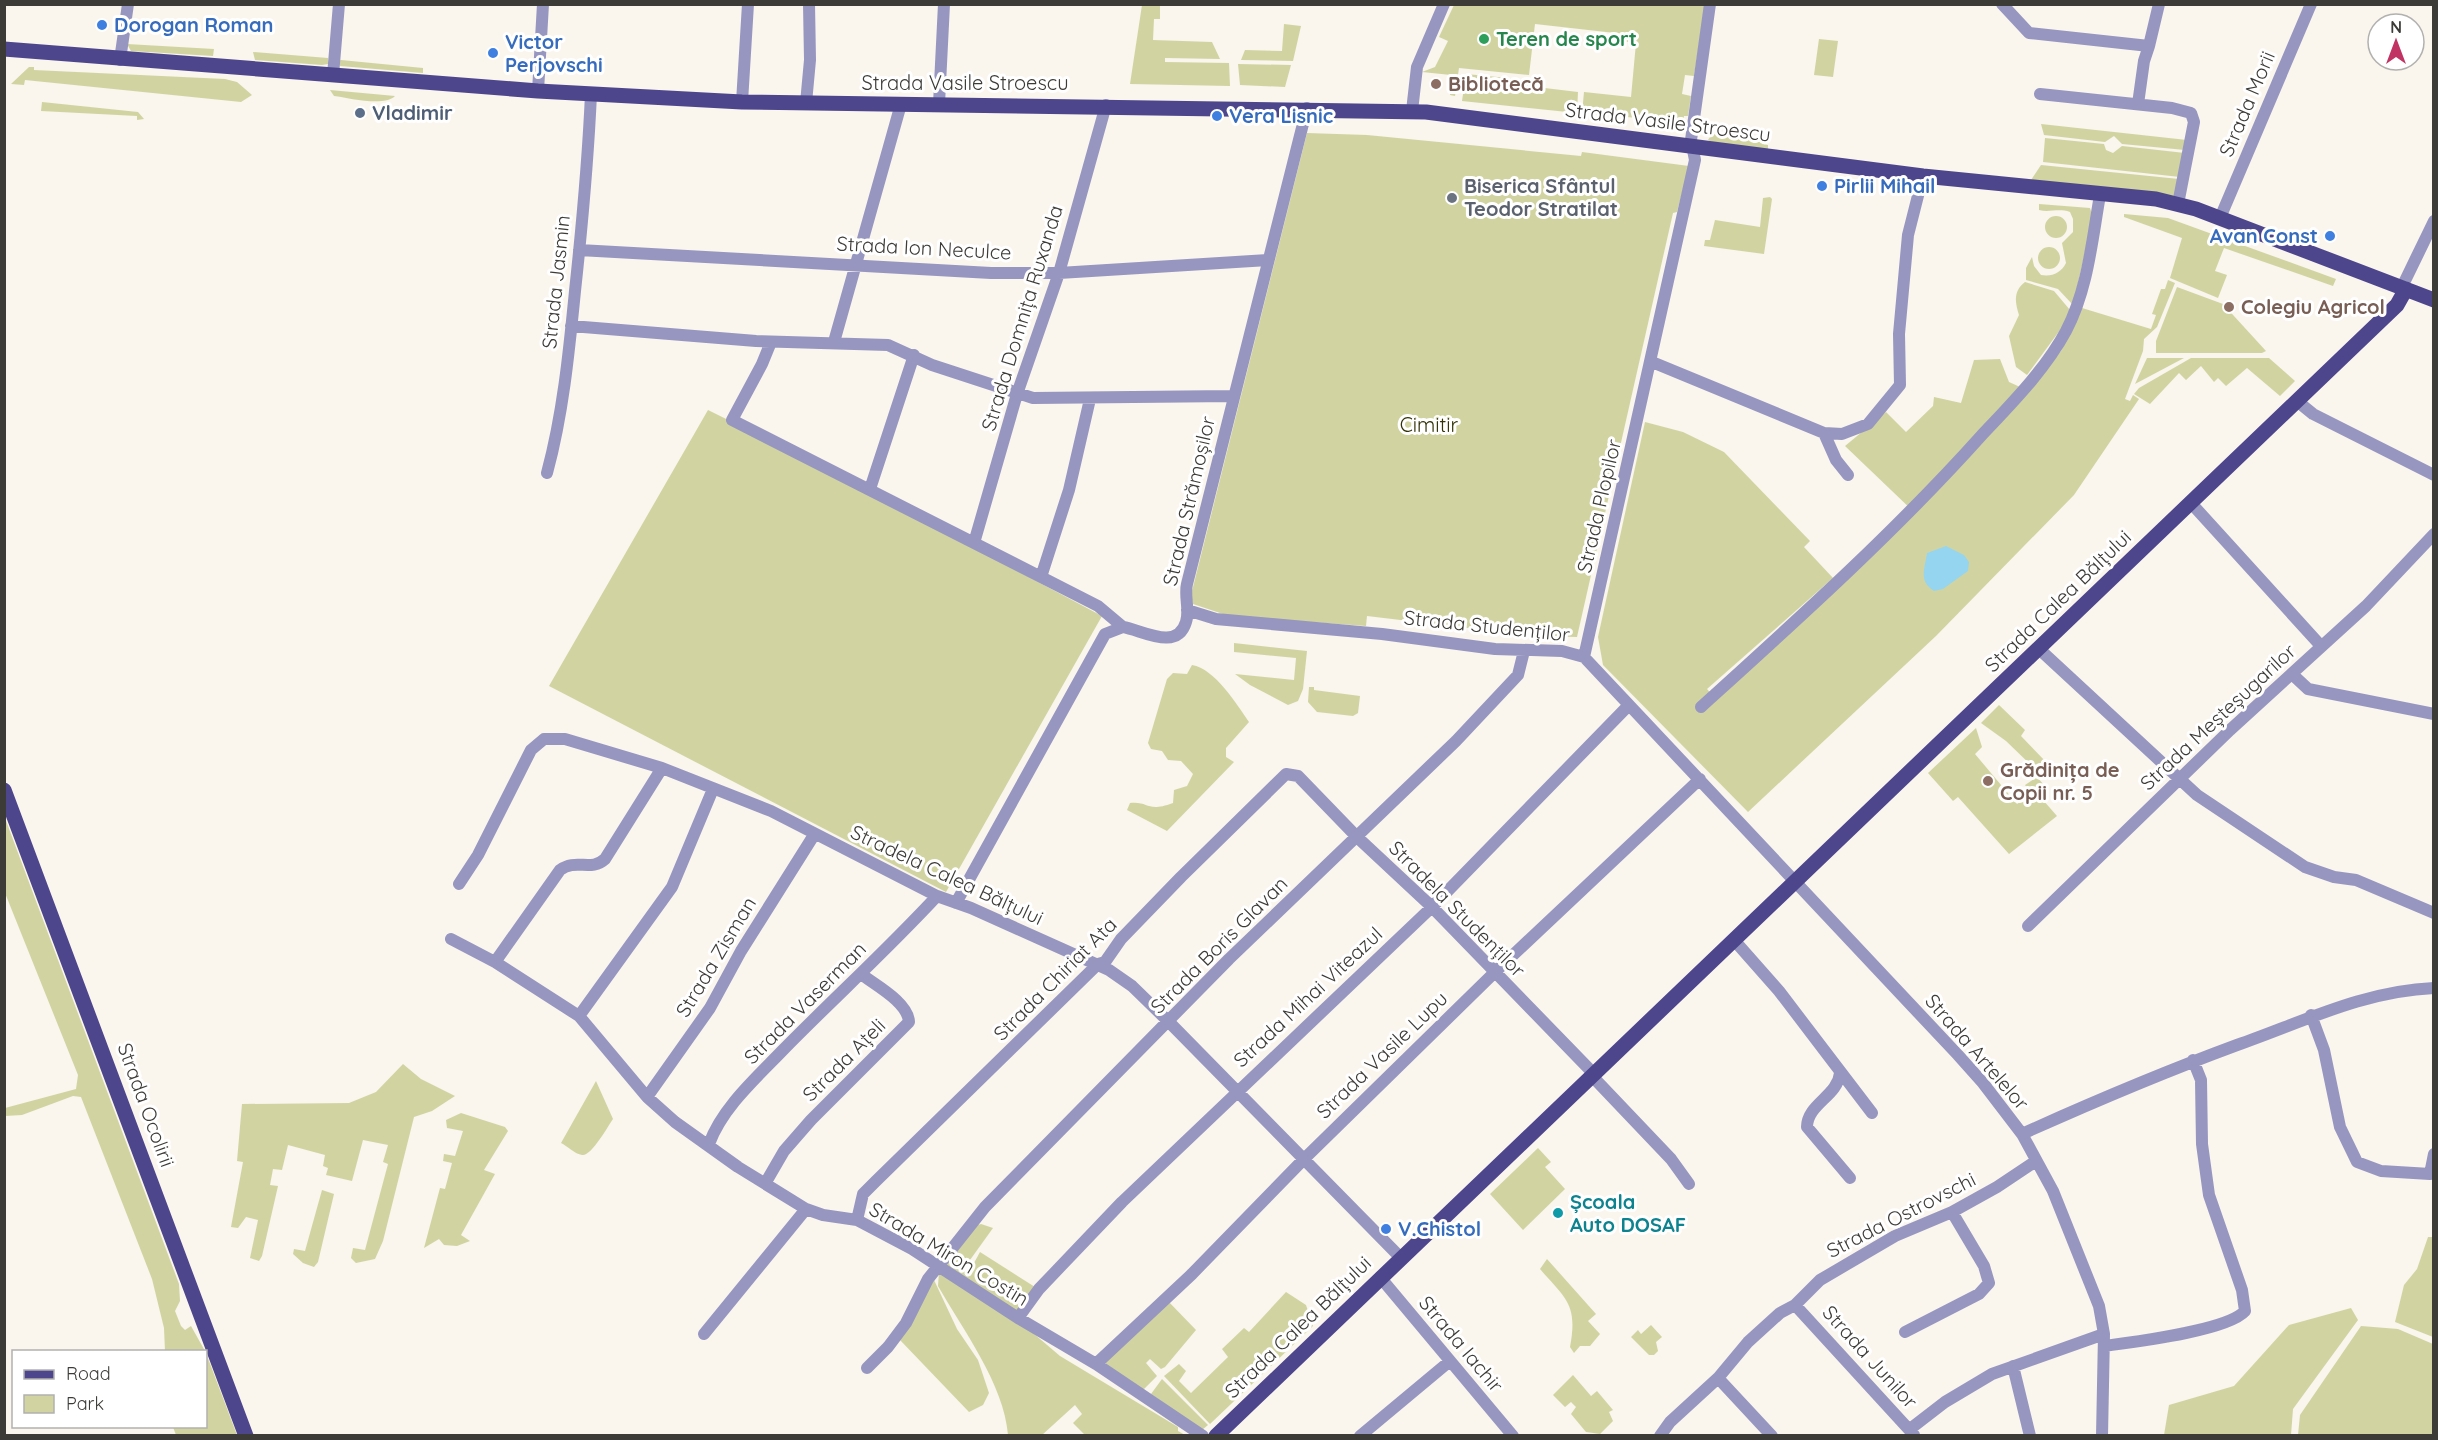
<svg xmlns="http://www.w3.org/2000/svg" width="2438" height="1440" viewBox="0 0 2438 1440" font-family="Quicksand,sans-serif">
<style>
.green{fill:#d1d4a1}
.water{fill:#96d5ef}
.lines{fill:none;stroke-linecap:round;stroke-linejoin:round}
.minor{stroke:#9696c0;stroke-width:12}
.major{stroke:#4d468d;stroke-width:15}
.shop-dot{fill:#3f7fe0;stroke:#fff;stroke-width:2}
.leisure-dot{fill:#2e9e5b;stroke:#fff;stroke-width:2}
.education-dot{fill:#8d6e63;stroke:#fff;stroke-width:2}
.service-dot{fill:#5c6f8a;stroke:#fff;stroke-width:2}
.worship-dot{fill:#6b7280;stroke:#fff;stroke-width:2}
.culture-dot{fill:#0f9aa8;stroke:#fff;stroke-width:2}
.labels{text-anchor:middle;stroke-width:6;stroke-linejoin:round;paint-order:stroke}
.shop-label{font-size:20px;font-weight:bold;fill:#366cbe;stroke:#fff;text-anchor:start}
.leisure-label{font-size:20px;font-weight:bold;fill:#27864d;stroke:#fff;text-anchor:start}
.street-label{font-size:20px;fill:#3d3b38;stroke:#fff}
.education-label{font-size:20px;font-weight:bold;fill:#785e54;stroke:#fff;text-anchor:start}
.service-label{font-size:20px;font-weight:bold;fill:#4e5e75;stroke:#fff;text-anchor:start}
.worship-label{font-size:20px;font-weight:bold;fill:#5b616d;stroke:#fff;text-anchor:start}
.park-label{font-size:20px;fill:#323206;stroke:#fff}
.culture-label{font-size:20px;font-weight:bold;fill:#0d838f;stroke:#fff;text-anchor:start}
</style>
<rect width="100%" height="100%" fill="#faf5ed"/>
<path class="green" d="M1142 5H1160V19H1154L1153 40 1212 42 1220 59 1165 58V62L1229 63 1230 86 1130 84Z
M1454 5H1705L1694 76 1685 75 1682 94 1691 96 1688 116H1684L1683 122 1582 113 1584 92 1631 97 1636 43 1615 40V33L1535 24 1529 75 1459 68 1455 96 1450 95 1451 75 1422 72 1435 67 1448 41 1439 37Z
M1284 24 1301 26 1293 61 1241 60 1245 50 1282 51Z
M1819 39 1838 41 1833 77 1814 75Z
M127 44 214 49 213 56 131 51Z
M253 52 328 58V64L322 65 255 60Z
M341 60 423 68V73L340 66 338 61Z
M1238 64 1291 65 1285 87 1240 85Z
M29 67H34V70L225 79 237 82 252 95 241 102 25 80 24 85 11 84Z
M1466 74 1528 80V86L1578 92 1577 113 1462 101Z
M330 90 395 96C384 107 349 98 334 96Z
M42 102 138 112 144 119 137 120V116L41 111Z
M2041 124 2187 140 2185 150 2122 144 2114 136 2105 142 2044 135Z
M1307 133 1367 135 1581 156 1582 152 1689 166 1677 212 1673 213 1577 637 1535 636 1367 616 1366 626 1229 616 1193 604 1191 595Z
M1712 134 1763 140 1762 144 1768 145V150L1717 144 1708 140Z
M2045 138 2104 144 2106 150 2113 153 2122 146 2185 153 2180 177 2043 162Z
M2041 165 2179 179 2176 194 2172 197 2031 180Z
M1770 197 1772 199 1764 254 1704 246 1705 240H1710L1715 220 1760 227 1763 198Z
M2039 204 2090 208 2093 217 2073 305 2058 289 2026 280V268L2032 257 2034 266 2041 275C2052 277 2061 273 2066 263L2062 243 2073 232V219L2070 212C2058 208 2049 213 2039 210Z
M2124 214 2168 218 2336 279 2333 286 2224 248 2215 271 2227 275 2218 298 2170 278 2182 238 2124 217Z
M2045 227a11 11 0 1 1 22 0a11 11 0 1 1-22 0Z
M2038 258a11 11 0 1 1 22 0a11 11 0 1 1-22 0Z
M2168 280 2175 283 2157 327 2144 339 2143 351 2125 399 2130 401 2133 395 2139 399 2074 495 1936 636 1748 812 1603 665 1598 637 1645 422 1683 432 1724 452 1810 541 1804 547 1833 578 1707 689 1717 700 1915 513 1845 446 1886 412 1906 432 1933 406 1934 397 1961 403 1974 360 2000 359 2009 382 2029 391 2061 351 2082 308 2151 329 2156 315 2152 314 2161 289H2165Z
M2025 282 2054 291 2070 310 2063 326 2027 375 2016 367 2009 336 2019 315C2015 303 2013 291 2025 282Z
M2177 287 2223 304 2266 351 2262 353H2156V341Z
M2147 358H2184L2135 384Z
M2191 358H2269L2295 381 2280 396 2247 368 2226 386 2218 378 2214 382 2201 366 2186 380 2179 373 2150 404 2134 394 2139 388Z
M708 410 815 463 1102 616 946 892 549 686Z
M1234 643 1307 651 1303 689 1298 701 1288 705 1250 685 1235 674 1294 680 1296 658 1234 652Z
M1192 665C1215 669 1236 703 1249 722L1226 748V757L1234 762 1167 831 1127 810 1130 803C1150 801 1146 813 1173 803L1174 790 1187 786 1193 774 1181 761 1168 760 1162 751 1151 749 1148 743 1167 679 1173 673 1187 674Z
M1309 687H1314V690L1360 696 1358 713 1353 716 1317 712 1308 702Z
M1999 705 2025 730 2021 736 2047 763 2044 768 2039 765 2035 769 2006 741 1981 723Z
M1976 728 1982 747 1975 754 2017 804 2031 794 2025 785 2037 777 2044 785 2036 792 2057 816 2009 854 1958 797 1953 801 1928 773Z
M5 818 179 1284 180 1301 175 1311 181 1326 185 1330 191 1326 205 1351H165L164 1328 152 1279 81 1097 73 1096 22 1115 5 1116V1108L76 1089 78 1075 5 893Z
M403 1064 421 1079 455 1096 432 1111 414 1117 383 1241 375 1259 356 1263 351 1258 353 1248 365 1250 388 1164 383 1162 388 1145 363 1140 352 1181 326 1175 328 1168 323 1166 325 1155 288 1145 282 1170 273 1169 270 1185 278 1186 262 1256 259 1261 250 1258 258 1220 246 1217 238 1228 231 1227 243 1162 237 1161 242 1104 349 1103 376 1092Z
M596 1081 613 1119C608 1126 591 1157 582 1155 575 1154 567 1146 561 1143Z
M461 1113 505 1127 508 1131 484 1170 495 1174 461 1235 470 1241 457 1246 444 1245 439 1239 424 1248 440 1188 445 1189 452 1163 443 1161 444 1154 455 1156 463 1131 447 1128 446 1120Z
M1538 1148 1551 1162 1545 1167 1565 1189 1523 1230 1490 1194Z
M322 1190 334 1194 318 1262 314 1267 303 1263 293 1254 294 1249 305 1251Z
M981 1224 993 1228 970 1260 974 1263 980 1252 1035 1287 1017 1312 947 1269 944 1261 978 1225Z
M2428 1237H2433V1337L2395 1322 2404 1285 2417 1269Z
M1547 1259 1596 1314 1588 1321 1600 1334 1590 1346H1580L1574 1353 1570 1347C1578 1304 1566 1299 1540 1269Z
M939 1272 1033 1333 1060 1356 1178 1427V1431L1185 1435H1085L1073 1423 1082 1414 1075 1405 1042 1435H1008C1004 1384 963 1330 938 1286Z
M934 1280 957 1329 978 1360 989 1393 983 1405 969 1412 900 1340Z
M1286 1292 1306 1305 1313 1326 1210 1424 1164 1376 1179 1364 1186 1371 1179 1381 1191 1393 1228 1357 1222 1349 1244 1328 1249 1332Z
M1167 1300 1196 1330 1165 1367 1161 1369 1150 1359 1146 1363 1157 1376 1143 1390 1106 1364V1360Z
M2351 1308 2358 1320 2293 1409 2291 1435H2164L2169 1405 2234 1386 2289 1325Z
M1651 1325 1662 1337 1656 1342 1658 1351 1654 1355H1649L1631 1337 1638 1330 1641 1334Z
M2361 1326 2398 1329 2433 1344V1435H2298L2300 1415Z
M206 1353 237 1435H176L173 1427 206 1426Z
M1573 1375 1591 1396 1597 1391 1613 1410 1609 1412 1613 1421 1600 1434 1586 1432 1571 1414 1576 1407 1571 1402 1565 1407 1553 1395Z
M1162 1379 1208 1425 1202 1430 1151 1394Z"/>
<path class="water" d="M1946 546 1964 555 1969 562 1968 571 1943 589 1934 591C1918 581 1925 568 1927 553Z"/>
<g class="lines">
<path class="minor" d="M2002 4 2029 33 2149 46 2159 4
M120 60 128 4
M333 75 339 4
M538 91 543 4
M2040 94 2172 108 2191 113 2194 122 2178 204
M742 102 748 4
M806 103 810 60 809 4
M939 104 944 4
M2138 104 2144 61 2149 46
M1412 111 1417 67 1444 4
M2220 218 2311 4
M579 250 991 273H1059L1268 260
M2402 287 2434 221
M571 326 756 341 888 345 932 365 1033 398 1233 396
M771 342 762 364 732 420 1098 606 1123 627
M834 342 901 104
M1652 362 1824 433 1836 460 1848 475
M2297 401 2313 414 2434 475
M1824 433 1842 434 1868 424 1900 385 1899 334 1908 235 1923 176
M547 473C563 414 569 352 575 291 582 226 588 160 591 94
M870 489 914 355
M2191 503 2321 646
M974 543 1017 394 1059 273 1106 105
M1041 577 1069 490 1090 399
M1187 610 1216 619 1382 634 1495 649 1562 651 1584 657 1958 1055 1983 1083 2022 1134 2053 1191 2099 1306 2104 1334 2102 1436
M2038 648 2197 795 2305 867 2334 877 2356 880 2434 913
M1584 657 1695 160 1691 140 1710 4
M2293 675 2308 689 2434 714
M1701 707C1797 620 1894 533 1981 436 2011 404 2045 370 2066 331 2088 289 2092 240 2100 195
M459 884 478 855 531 750 544 739H565L662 768 771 811 937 896 971 908 1109 970 1132 986 1169 1022 1400 1257
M956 903 1105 634 1123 627C1142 630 1177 652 1186 622 1190 610 1184 596 1187 584L1307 108
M2028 926 2230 730 2366 606 2434 534
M451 939 495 962 579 1016 647 1097 675 1122 738 1167 806 1209 823 1215 857 1220 912 1249 1018 1318 1096 1364 1203 1436
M1734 940 1779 991 1872 1113
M495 962 560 870C576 858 591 872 605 859L662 768
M2311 1015 2324 1050 2340 1127 2357 1162 2381 1171 2430 1174 2434 1154
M579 1016 672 887 713 789
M1840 1073C1838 1096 1807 1104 1807 1127L1850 1178
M1592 1076 1671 1159 1689 1184
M647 1097 710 1008 741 951 814 835
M2022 1134C2093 1102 2164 1072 2237 1045 2303 1022 2363 991 2434 988
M709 1144C722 1108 756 1078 782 1051 833 999 887 950 937 896
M766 1182 784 1151 811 1120 909 1022C908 1002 875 985 861 974
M857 1220 863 1194 876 1181 1098 964 1105 962 1121 939 1181 877 1286 774 1298 776 1357 837 1432 907 1594 1074
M1380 1277 1513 1436
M1795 1305 1914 1435
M1018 1318 1039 1289 1122 1202 1432 907 1628 706
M1905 1332 1979 1294 1989 1283 1984 1266 1952 1212
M704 1334 806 1209
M2104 1346C2133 1342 2227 1331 2245 1311L2242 1290 2209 1195 2202 1144 2201 1080 2193 1060
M1096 1364 1192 1274 1304 1159 1494 973 1700 779
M2013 1366 2030 1436
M867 1368 888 1347 906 1323 928 1279 985 1207 1229 959 1456 741 1518 675 1524 651
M1718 1378 1772 1436
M1910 1429 1945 1402 1992 1374 2104 1334
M1360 1436 1450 1361
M1660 1436 1670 1422 1718 1378 1748 1342 1780 1313 1795 1305 1820 1280 1895 1236 1952 1212 1997 1187 2036 1161"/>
<path class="major" d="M4 49 538 91 742 102 1426 112 1923 176 2156 199 2196 209 2434 300
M4 790 246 1436
M1216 1436 2397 305 2406 289"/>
</g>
<g class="shop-dot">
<circle cx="102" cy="25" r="6"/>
<circle cx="493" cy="53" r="6"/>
<circle cx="1217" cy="116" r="6"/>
<circle cx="1822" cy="186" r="6"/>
<circle cx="2330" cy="236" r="6"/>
<circle cx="1386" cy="1229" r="6"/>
</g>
<circle class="leisure-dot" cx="1484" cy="39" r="6"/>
<g class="education-dot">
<circle cx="1436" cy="84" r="6"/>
<circle cx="2229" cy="307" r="6"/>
<circle cx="1988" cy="781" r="6"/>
</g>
<circle class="service-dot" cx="360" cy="113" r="6"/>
<circle class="worship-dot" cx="1452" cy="198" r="6"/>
<circle class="culture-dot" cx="1558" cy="1213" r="6"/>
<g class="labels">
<g class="shop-label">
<text x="114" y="32">Dorogan Roman</text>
<text x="505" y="49">Victor<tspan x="505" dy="23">Perjovschi</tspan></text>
<text x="1229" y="123">Vera Lisnic</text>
<text x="1834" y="193">Pirlii Mihail</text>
<text x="2318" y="243" text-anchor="end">Avan Const</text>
<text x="1398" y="1236">V.Chistol</text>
</g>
<g class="leisure-label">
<text x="1496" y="46">Teren de sport</text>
</g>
<g class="street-label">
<text x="965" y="90">Strada Vasile Stroescu</text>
<text transform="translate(2247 104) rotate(-67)" y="7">Strada Morii</text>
<text transform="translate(1668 122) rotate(7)" y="7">Strada Vasile Stroescu</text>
<text transform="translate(924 248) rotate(3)" y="7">Strada Ion Neculce</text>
<text transform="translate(556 282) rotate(-84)" y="7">Strada Jasmin</text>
<text transform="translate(1022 318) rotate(-73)" y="7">Strada Domnița Ruxanda</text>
<text transform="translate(1189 501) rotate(-77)" y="7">Strada Strămoșilor</text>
<text transform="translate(1599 506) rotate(-77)" y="7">Strada Plopilor</text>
<text transform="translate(2058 601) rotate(-44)" y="7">Strada Calea Bălțului</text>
<text transform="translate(1487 626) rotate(6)" y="7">Strada Studenților</text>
<text transform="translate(2218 717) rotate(-43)" y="7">Strada Meșteșugarilor</text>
<text transform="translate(947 875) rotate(25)" y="7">Stradela Calea Bălțului</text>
<text transform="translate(1457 909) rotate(45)" y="7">Stradela Studenților</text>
<text transform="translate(1219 945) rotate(-45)" y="7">Strada Boris Glavan</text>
<text transform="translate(716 957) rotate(-59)" y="7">Strada Zisman</text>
<text transform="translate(1055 979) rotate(-45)" y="7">Strada Chiriat Ata</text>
<text transform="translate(1308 997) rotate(-43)" y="7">Strada Mihai Viteazul</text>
<text transform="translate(805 1003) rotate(-45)" y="7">Strada Vaserman</text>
<text transform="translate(1977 1052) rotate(49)" y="7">Strada Artelelor</text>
<text transform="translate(1382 1055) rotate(-44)" y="7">Strada Vasile Lupu</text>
<text transform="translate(844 1060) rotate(-45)" y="7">Strada Ațeli</text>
<text transform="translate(146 1105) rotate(70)" y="7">Strada Ocolirii</text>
<text transform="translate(1901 1215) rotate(-27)" y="7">Strada Ostrovschi</text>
<text transform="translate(949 1254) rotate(31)" y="7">Strada Miron Costin</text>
<text transform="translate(1298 1327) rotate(-44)" y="7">Strada Calea Bălțului</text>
<text transform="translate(1461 1344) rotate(50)" y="7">Strada Iachir</text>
<text transform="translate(1870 1357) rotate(48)" y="7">Strada Junilor</text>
</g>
<g class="education-label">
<text x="1448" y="91">Bibliotecă</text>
<text x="2241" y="314">Colegiu Agricol</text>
<text x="2000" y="777">Grădinița de<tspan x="2000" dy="23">Copii nr. 5</tspan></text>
</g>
<g class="service-label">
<text x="372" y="120">Vladimir</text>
</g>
<g class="worship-label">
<text x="1464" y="193">Biserica Sfântul<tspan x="1464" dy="23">Teodor Stratilat</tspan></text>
</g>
<g class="park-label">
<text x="1429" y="432">Cimitir</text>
</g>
<g class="culture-label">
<text x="1570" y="1209">Școala<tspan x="1570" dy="23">Auto DOSAF</tspan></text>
</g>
</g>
<rect width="2438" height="1440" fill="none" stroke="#3d3b38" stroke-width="12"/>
<rect x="12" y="1350" width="195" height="78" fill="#ffffff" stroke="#b1b1af" stroke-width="1.5"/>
<rect x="24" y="1370" width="30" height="9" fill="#4d468d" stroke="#b1b1af" stroke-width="1.5"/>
<text x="66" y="1380" font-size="18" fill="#3d3b38">Road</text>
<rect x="24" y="1395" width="30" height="18" fill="#d1d4a1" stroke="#b1b1af" stroke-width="1.5"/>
<text x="66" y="1410" font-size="18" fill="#3d3b38">Park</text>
<g transform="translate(2396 42)"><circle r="28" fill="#ffffff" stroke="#b1b1af" stroke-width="1.5"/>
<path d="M0-4.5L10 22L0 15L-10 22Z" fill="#c13362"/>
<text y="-9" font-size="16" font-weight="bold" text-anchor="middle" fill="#3d3b38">N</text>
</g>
</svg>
